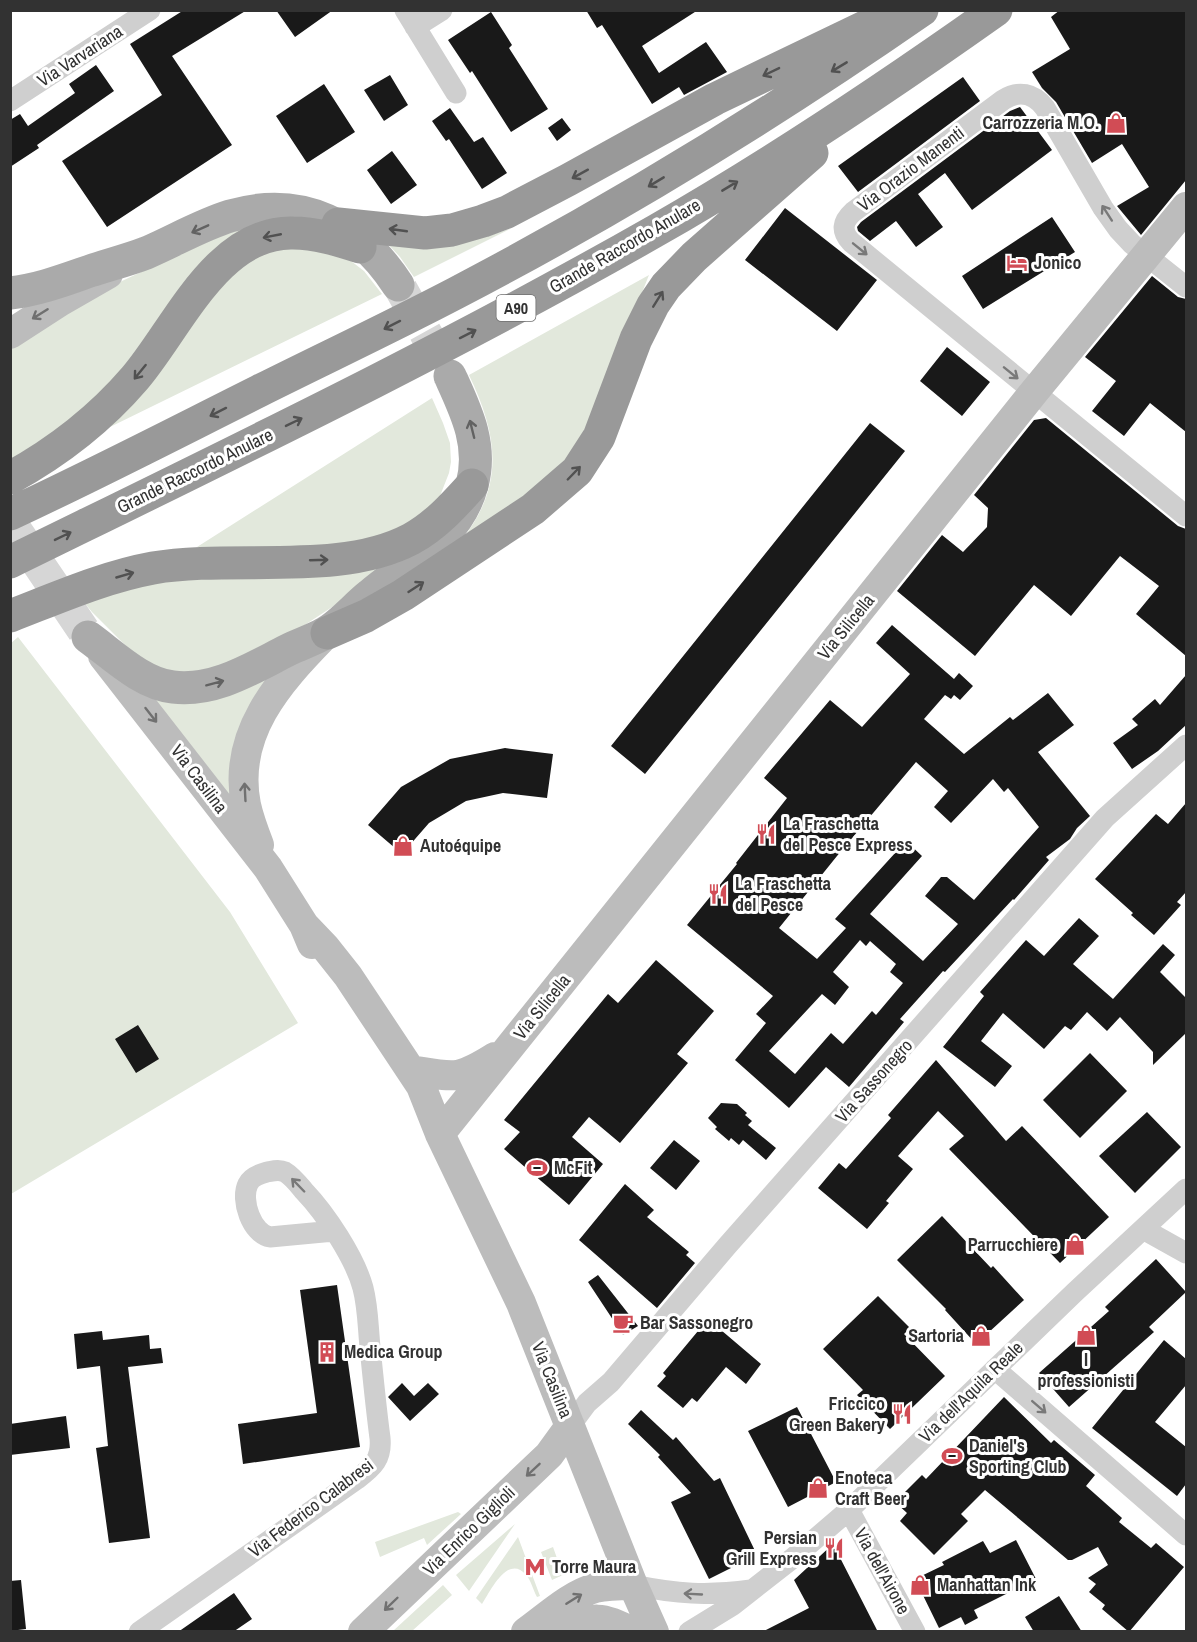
<svg xmlns="http://www.w3.org/2000/svg" width="1197" height="1642" viewBox="0 0 1197 1642" font-family="'Archivo Narrow',sans-serif">
<style>
.green{fill:#e2e8dc}
.building{fill:#191919;fill-rule:evenodd}
.lines{fill:none;stroke-linecap:round;stroke-linejoin:round}
.primary-tunnel{stroke:#d6d6d6;stroke-width:33;stroke-dasharray:33 16;stroke-linecap:butt}
.street{stroke:#cfcfcf;stroke-width:21}
.secondary{stroke:#bcbcbc;stroke-width:30}
.primary{stroke:#aaa;stroke-width:33}
.highway{stroke:#999;stroke-width:33}
.oneway{stroke:#515151}
.oneway2{stroke:#797979}
.oneway3{stroke:#626262}
.oneway4{stroke:#707070}
.labels{text-anchor:middle;stroke-width:6;stroke-linejoin:round;paint-order:stroke}
.shield{fill:#fff;stroke:#707070;stroke-width:1.5}
.shield-label{font-size:16px;font-weight:bold;fill:#323232}
.street-label{font-size:18px;fill:#323232;stroke:#fff}
.poi-label{font-size:18px;font-weight:bold;fill:#323232;stroke:#fff;text-anchor:start}
</style>
<rect width="100%" height="100%" fill="#fff"/>
<path class="green" d="M259 225 115 391 11 471 10 339 37 321 207 241 238 230Z
M512 228 414 277 400 257 386 242 488 236Z
M297 242 351 261 364 271 382 294 110 427 228 268Z
M649 275 604 388 566 469 462 540C505 484 498 436 469 375Z
M432 398 443 423 450 443 451 462 449 473 440 496 402 535 289 551 197 547Z
M416 552 259 655 193 680 140 660 92 612 83 601 105 589Z
M18 637 230 912 298 1023 11 1194 10 644Z
M272 672 236 813 144 688Z
M458 1512 461 1514 427 1545 424 1538 380 1557 375 1542Z
M515 1524 469 1591 456 1575Z
M518 1537 540 1596 537 1597C533 1590 531 1580 526 1575 508 1553 490 1592 482 1604L476 1598Z
M553 1547 563 1575 552 1580 541 1552Z
M443 1585 452 1595 412 1631H393Z"/>
<path class="building" d="M184 10H247L172 56 232 145 107 227 62 161 162 95 130 44Z
M276 10H333L295 37Z
M586 10H698L642 46 659 73 706 42 727 72 684 95 679 87 652 104 602 25 597 28Z
M1060 10H1186V180L1141 235 1117 206 1149 187 1122 144 1092 163 1056 102 1042 88 1032 72 1070 49 1051 17Z
M491 12 512 45 509 48 548 109 511 132 472 71 470 73 448 40Z
M96 65 114 91 37 145 39 148 10 167V120L20 114 28 126 75 93 69 84Z
M390 75 408 105 384 121 364 90Z
M963 77 980 101 858 192 838 166Z
M324 84 355 132 307 163 276 116Z
M1020 107 1052 150 972 210 945 173 918 194 943 227 916 247 896 221 870 241 858 231 857 227 861 222 1010 111Z
M450 108 474 142 483 137 507 173 482 189 449 139 446 141 432 121Z
M562 118 571 130 557 141 548 128Z
M392 151 417 185 391 204 367 170Z
M785 208 877 280 837 331 745 260Z
M1052 217 1075 252 983 309 962 276Z
M1152 276 1178 297 1186 299V432L1150 403 1124 436 1092 411 1116 381 1085 357Z
M947 347 990 382 962 416 920 381Z
M1046 418 1178 526 1186 529V656L1136 614 1159 586 1120 556 1071 616 1034 585 975 656 897 591 942 535 963 552 987 527 988 508 974 495 1034 420Z
M870 423 905 451 645 774 611 746Z
M892 625 954 679 959 673 973 686 960 700 954 695 951 699 945 695 924 719 964 754 1010 717 1013 720 1048 693 1074 725 1038 752 1090 816 1077 828 1070 839 1046 857 1049 860 1014 900 1013 899 945 972 943 971 900 1019 904 1022 849 1087 826 1067 789 1108 735 1060 766 1023 756 1014 773 996 687 925 737 864 736 863 787 798 764 778 830 700 862 727 910 674 876 643ZM916 762 948 791 934 807 951 823 993 779 1004 792 1008 788 1039 827 974 900 947 877H941L925 896 958 924 923 961 870 914 922 856 906 841 835 919 846 928 817 959 779 928 837 856ZM860 940 866 946 870 941 896 964 890 972 903 983 876 1015 872 1011 843 1044 831 1033 795 1074 769 1051 822 994 835 1005 849 987 833 972Z
M1186 675V725L1158 751 1132 769 1113 743 1138 725 1132 719 1155 699 1160 705Z
M505 748 553 754 547 798 503 793 466 801 429 823 402 854 368 825 401 787 450 759Z
M1186 803V892L1177 902 1181 905 1154 935 1131 915 1133 913 1095 879 1156 814 1168 824Z
M1079 918 1099 936 1073 964 1113 999 1163 944 1175 955 1160 972 1186 998V1033L1153 1065V1052L1120 1017 1107 1031 1087 1012 1071 1030 1065 1026 1044 1049 1003 1013 981 1041 1012 1066 995 1087 943 1047 984 996 980 992 1026 940 1044 956Z
M656 960 714 1011 677 1054 688 1063 620 1143 589 1117 572 1137 603 1164 569 1205 504 1149 520 1132 504 1120 608 994 618 1003Z
M138 1025 159 1059 136 1073 115 1039Z
M1090 1053 1127 1091 1080 1138 1043 1100Z
M936 1060 1006 1141 1022 1126 1109 1217 1060 1263 949 1149 964 1136 938 1111 898 1156 913 1169 886 1201 889 1203 867 1229 818 1188 839 1163 846 1169 891 1118 888 1115Z
M721 1103 737 1104 747 1113 745 1115 752 1121 748 1125 776 1148 766 1160 743 1140 739 1145 731 1138 729 1141 715 1129 717 1127 708 1118Z
M1147 1112 1181 1147 1135 1193 1099 1156Z
M674 1140 700 1161 676 1190 650 1168Z
M625 1184 654 1210 647 1217 689 1252 686 1255 695 1263 657 1308 579 1240Z
M942 1216 991 1268 993 1266 1024 1300 976 1344 945 1310 946 1309 897 1260Z
M1156 1259 1186 1292 1149 1327 1154 1332 1069 1407 1039 1373 1109 1311 1105 1307Z
M598 1275 638 1326 623 1335 588 1282Z
M337 1285 360 1447 243 1464 238 1424 317 1413 300 1290Z
M878 1296 910 1328 904 1334 945 1376 890 1429 857 1395 863 1390 823 1349Z
M708 1319 761 1364 746 1384 726 1367 697 1402 692 1398 683 1408 657 1386 666 1376 663 1373Z
M102 1331 103 1340 149 1335 150 1349 161 1348 163 1363 128 1367 150 1538 109 1543 96 1448 108 1446 100 1366 77 1369 74 1334Z
M1164 1340 1186 1359V1385L1155 1422 1186 1447V1484L1177 1496 1092 1428Z
M402 1383 414 1396 428 1383 439 1394 410 1421 388 1397Z
M1004 1397 1051 1443 1054 1440 1095 1475 1086 1486 1122 1518 1119 1522 1151 1548 1156 1543 1184 1567 1129 1632 1102 1609 1105 1605 1089 1592 1096 1584 1088 1578 1108 1565 1098 1547 1072 1560H1068L985 1490 961 1514 968 1521 934 1555 900 1521 907 1513 895 1502 922 1475 926 1479Z
M797 1407 836 1482 788 1507 748 1431Z
M641 1410 673 1440 676 1437 714 1481 720 1478 757 1555 709 1579 671 1502 691 1493 658 1457 660 1455 628 1424Z
M66 1416 70 1448 10 1455V1424Z
M1016 1540 1036 1579 974 1610 978 1618 965 1625 961 1617 939 1628 915 1579 944 1565 942 1562 983 1541 990 1553Z
M833 1544 878 1632H762L809 1608 794 1580Z
M21 1580 26 1629 10 1631V1581Z
M234 1593 252 1619 233 1632H178Z
M1059 1596 1082 1632H1034L1025 1617Z"/>
<g class="lines">
<path class="primary-tunnel" d="M401 289 449 375
M10 522 88 637"/>
<path class="street" d="M405 10 456 93
M415 27 442 10
M10 101 150 10
M1186 287 1132 244 1118 229 1103 208 1045 108C1034 93 1018 90 1003 100L853 212C842 222 841 231 851 242L1186 516
M1143 1229 1186 1253
M995 1369 1186 1535
M570 1426 587 1403 611 1382 727 1246 1105 818 1186 745
M849 1510 915 1632
M633 1585C677 1594 707 1596 751 1590
M139 1632 357 1479C373 1467 382 1459 380 1438 376 1408 373 1377 370 1347 368 1327 368 1307 363 1288 355 1258 326 1214 304 1191 299 1185 292 1176 285 1172 279 1169 273 1171 267 1172 260 1174 251 1177 248 1184 240 1200 252 1234 270 1237L334 1231
M689 1632 733 1605 793 1558 849 1510 1075 1292 1186 1189"/>
<path class="secondary" d="M10 334 61 301 108 274
M103 656 268 868 304 925 312 944
M259 845C254 832 249 819 246 805 232 734 278 683 324 636
M304 925 325 947 348 976 421 1086 440 1134 521 1303 633 1585 654 1632
M411 1070C454 1077 457 1081 495 1057
M440 1134 1034 392 1186 207
M363 1632 549 1455 570 1426
M526 1632C547 1617 570 1595 595 1588 607 1585 621 1585 633 1585
M563 1632C594 1615 601 1616 632 1632"/>
<path class="primary" d="M10 293C38 290 64 280 90 271 108 265 128 260 146 253 174 241 201 225 230 216 302 195 359 225 398 285
M88 637C113 655 142 684 173 687 215 692 252 668 288 650 300 644 313 640 325 633 340 625 356 606 370 595 409 562 458 538 472 485 483 445 466 411 450 376"/>
<path class="highway" d="M338 224 425 233 452 230 483 221 507 212 568 180 715 99 879 20
M10 478C59 451 99 420 135 378 177 329 217 231 293 233 316 233 338 240 360 247
M10 514C94 475 177 432 259 391 325 358 391 327 456 293 617 209 772 114 922 10
M10 562C228 455 447 350 657 230 774 163 886 88 996 10
M10 616C57 598 104 577 153 568 233 554 339 577 411 539 435 526 453 506 472 485
M327 633 366 616 403 595 533 509 577 471 599 437 636 339 653 305 666 286 694 257 812 153"/>
</g>
<defs><path id="oneway-shaft" d="M-6 0H5M1.5-3L5.5 0L1.5 3" fill="none" stroke-width="1.6" stroke-linecap="round" stroke-linejoin="round" transform="scale(1.5)"/></defs>
<g class="oneway">
<use href="#oneway-shaft" transform="translate(839 67) rotate(149)"/>
<use href="#oneway-shaft" transform="translate(771 72) rotate(154)"/>
<use href="#oneway-shaft" transform="translate(580 174) rotate(151)"/>
<use href="#oneway-shaft" transform="translate(656 182) rotate(149)"/>
<use href="#oneway-shaft" transform="translate(730 186) rotate(-31)"/>
<use href="#oneway-shaft" transform="translate(398 230) rotate(-172)"/>
<use href="#oneway-shaft" transform="translate(272 236) rotate(169)"/>
<use href="#oneway-shaft" transform="translate(658 299) rotate(-58)"/>
<use href="#oneway-shaft" transform="translate(392 325) rotate(153)"/>
<use href="#oneway-shaft" transform="translate(468 334) rotate(-27)"/>
<use href="#oneway-shaft" transform="translate(140 372) rotate(129)"/>
<use href="#oneway-shaft" transform="translate(218 412) rotate(153)"/>
<use href="#oneway-shaft" transform="translate(294 422) rotate(-26)"/>
<use href="#oneway-shaft" transform="translate(574 473) rotate(-46)"/>
<use href="#oneway-shaft" transform="translate(63 536) rotate(-26)"/>
<use href="#oneway-shaft" transform="translate(319 560) rotate(-2)"/>
<use href="#oneway-shaft" transform="translate(125 575) rotate(-16)"/>
<use href="#oneway-shaft" transform="translate(416 587) rotate(-33)"/>
</g>
<g class="oneway2">
<use href="#oneway-shaft" transform="translate(1107 213) rotate(-123)"/>
<use href="#oneway-shaft" transform="translate(860 249) rotate(39)"/>
<use href="#oneway-shaft" transform="translate(1011 373) rotate(39)"/>
<use href="#oneway-shaft" transform="translate(298 1185) rotate(-134)"/>
<use href="#oneway-shaft" transform="translate(1039 1407) rotate(41)"/>
<use href="#oneway-shaft" transform="translate(693 1594) rotate(-177)"/>
</g>
<g class="oneway3">
<use href="#oneway-shaft" transform="translate(200 229) rotate(156)"/>
<use href="#oneway-shaft" transform="translate(472 429) rotate(-104)"/>
<use href="#oneway-shaft" transform="translate(215 683) rotate(-15)"/>
</g>
<g class="oneway4">
<use href="#oneway-shaft" transform="translate(40 314) rotate(148)"/>
<use href="#oneway-shaft" transform="translate(151 715) rotate(52)"/>
<use href="#oneway-shaft" transform="translate(245 792) rotate(-93)"/>
<use href="#oneway-shaft" transform="translate(533 1470) rotate(137)"/>
<use href="#oneway-shaft" transform="translate(574 1599) rotate(-32)"/>
<use href="#oneway-shaft" transform="translate(391 1604) rotate(136)"/>
</g>
<defs>
<g id="shop-bare" transform="scale(1.62)"><path d="M-5-2.5h2.3a2.7 3.5 0 0 1 5.4 0H5L5.5 6h-11ZM-1.5-2.5h3a1.5 2.3 0 0 0-3 0Z" fill="#d14c55" stroke="#fff" stroke-width="2.5" paint-order="stroke"/></g>
<g id="hotel-bare" transform="scale(1.62)"><path d="M-6-4.5h1.5V1H6V5H4.5V3h-9V5H-6ZM-4 0a1.8 1.8 0 1 1 3.6 0ZM.5 0V-2.5h3Q6-2.5 6 0Z" fill="#d14c55" stroke="#fff" stroke-width="2.5" paint-order="stroke"/></g>
<g id="restaurant-bare" transform="scale(1.62)"><path d="M-5-6h1v4h1v-4h1v4h1v-4h1v5L-1.5 .5V6h-2V.5L-5-1ZM5-6V6H3V1.5H1.5Q1.5-4 5-6Z" fill="#d14c55" stroke="#fff" stroke-width="2.5" paint-order="stroke"/></g>
<g id="stadium-bare" transform="scale(1.62)"><path d="M0-5a6.5 5 0 1 0 0 10a6.5 5 0 1 0 0-10ZM-3.5-1.8h7v3.6h-7Z" fill="#d14c55" stroke="#fff" stroke-width="2.5" paint-order="stroke"/></g>
<g id="cafe-bare" transform="scale(1.62)"><path d="M-5.5-4.5H6V0H3Q3 3.5 0 3.5H-2.5Q-5.5 3.5-5.5 0ZM3-3.2v2h1.7v-2ZM-6 4.5H4V6H-6Z" fill="#d14c55" stroke="#fff" stroke-width="2.5" paint-order="stroke"/></g>
<g id="building-bare" transform="scale(1.62)"><path d="M-4-6H4V6H1V3H-1V6H-4ZM-2.5-4.3h1.7v1.8h-1.7ZM.8-4.3h1.7v1.8H.8ZM-2.5-1h1.7V.8h-1.7ZM.8-1h1.7V.8H.8Z" fill="#d14c55" stroke="#fff" stroke-width="2.5" paint-order="stroke"/></g>
<g id="metro-bare" transform="scale(1.62)"><path d="M-5.5 5V-5H-3L0 0L3-5H5.5V5H3V-.5L0 4L-3-.5V5Z" fill="#d14c55" stroke="#fff" stroke-width="2.5" paint-order="stroke"/></g>
</defs>
<g fill-rule="evenodd">
<use href="#shop-bare" x="1116" y="123"/>
<use href="#hotel-bare" x="1017" y="263"/>
<use href="#restaurant-bare" x="766" y="834"/>
<use href="#shop-bare" x="403" y="846"/>
<use href="#restaurant-bare" x="718" y="894"/>
<use href="#stadium-bare" x="537" y="1168"/>
<use href="#shop-bare" x="1075" y="1245"/>
<use href="#cafe-bare" x="623" y="1323"/>
<use href="#shop-bare" x="1086" y="1335"/>
<use href="#shop-bare" x="981" y="1336"/>
<use href="#building-bare" x="327" y="1352"/>
<use href="#restaurant-bare" x="902" y="1414"/>
<use href="#stadium-bare" x="952" y="1456"/>
<use href="#shop-bare" x="818" y="1488"/>
<use href="#restaurant-bare" x="834" y="1548"/>
<use href="#metro-bare" x="535" y="1567"/>
<use href="#shop-bare" x="920" y="1585"/>
</g>
<g class="labels">
<rect class="shield" x="496.5" y="295" width="39" height="26" rx="4.5"/>
<g class="shield-label">
<text x="516" y="314">A90</text>
</g>
<g class="street-label">
<text transform="translate(80 56) rotate(-33)" y="6">Via Varvariana</text>
<text transform="translate(911 169) rotate(-37)" y="6">Via Orazio Manenti</text>
<text transform="translate(625 246) rotate(-30)" y="6">Grande Raccordo Anulare</text>
<text transform="translate(195 471) rotate(-26)" y="6">Grande Raccordo Anulare</text>
<text transform="translate(846 627) rotate(-51)" y="6">Via Silicella</text>
<text transform="translate(199 779) rotate(53)" y="6">Via Casilina</text>
<text transform="translate(542 1007) rotate(-51)" y="6">Via Silicella</text>
<text transform="translate(874 1081) rotate(-48)" y="6">Via Sassonegro</text>
<text transform="translate(552 1380) rotate(68)" y="6">Via Casilina</text>
<text transform="translate(971 1392) rotate(-44)" y="6">Via dell'Aquila Reale</text>
<text transform="translate(311 1508) rotate(-37)" y="6">Via Federico Calabresi</text>
<text transform="translate(469 1531) rotate(-44)" y="6">Via Enrico Giglioli</text>
<text transform="translate(882 1571) rotate(61)" y="6">Via dell'Airone</text>
</g>
<g class="poi-label">
<text x="1099" y="129" text-anchor="end">Carrozzeria M.O.</text>
<text x="1034" y="269">Jonico</text>
<text x="783" y="830">La Fraschetta<tspan x="783" dy="21">del Pesce Express</tspan></text>
<text x="420" y="852">Autoéquipe</text>
<text x="735" y="890">La Fraschetta<tspan x="735" dy="21">del Pesce</tspan></text>
<text x="554" y="1174">McFit</text>
<text x="1058" y="1251" text-anchor="end">Parrucchiere</text>
<text x="640" y="1329">Bar Sassonegro</text>
<text x="964" y="1342" text-anchor="end">Sartoria</text>
<text x="344" y="1358">Medica Group</text>
<text x="1086" y="1366" text-anchor="middle">I<tspan x="1086" dy="21">professionisti</tspan></text>
<text x="885" y="1410" text-anchor="end">Friccico<tspan x="885" dy="21">Green Bakery</tspan></text>
<text x="969" y="1452">Daniel's<tspan x="969" dy="21">Sporting Club</tspan></text>
<text x="835" y="1484">Enoteca<tspan x="835" dy="21">Craft Beer</tspan></text>
<text x="817" y="1544" text-anchor="end">Persian<tspan x="817" dy="21">Grill Express</tspan></text>
<text x="552" y="1573">Torre Maura</text>
<text x="937" y="1591">Manhattan Ink</text>
</g>
</g>
<rect width="1197" height="1642" fill="none" stroke="#323232" stroke-width="24"/>
</svg>
